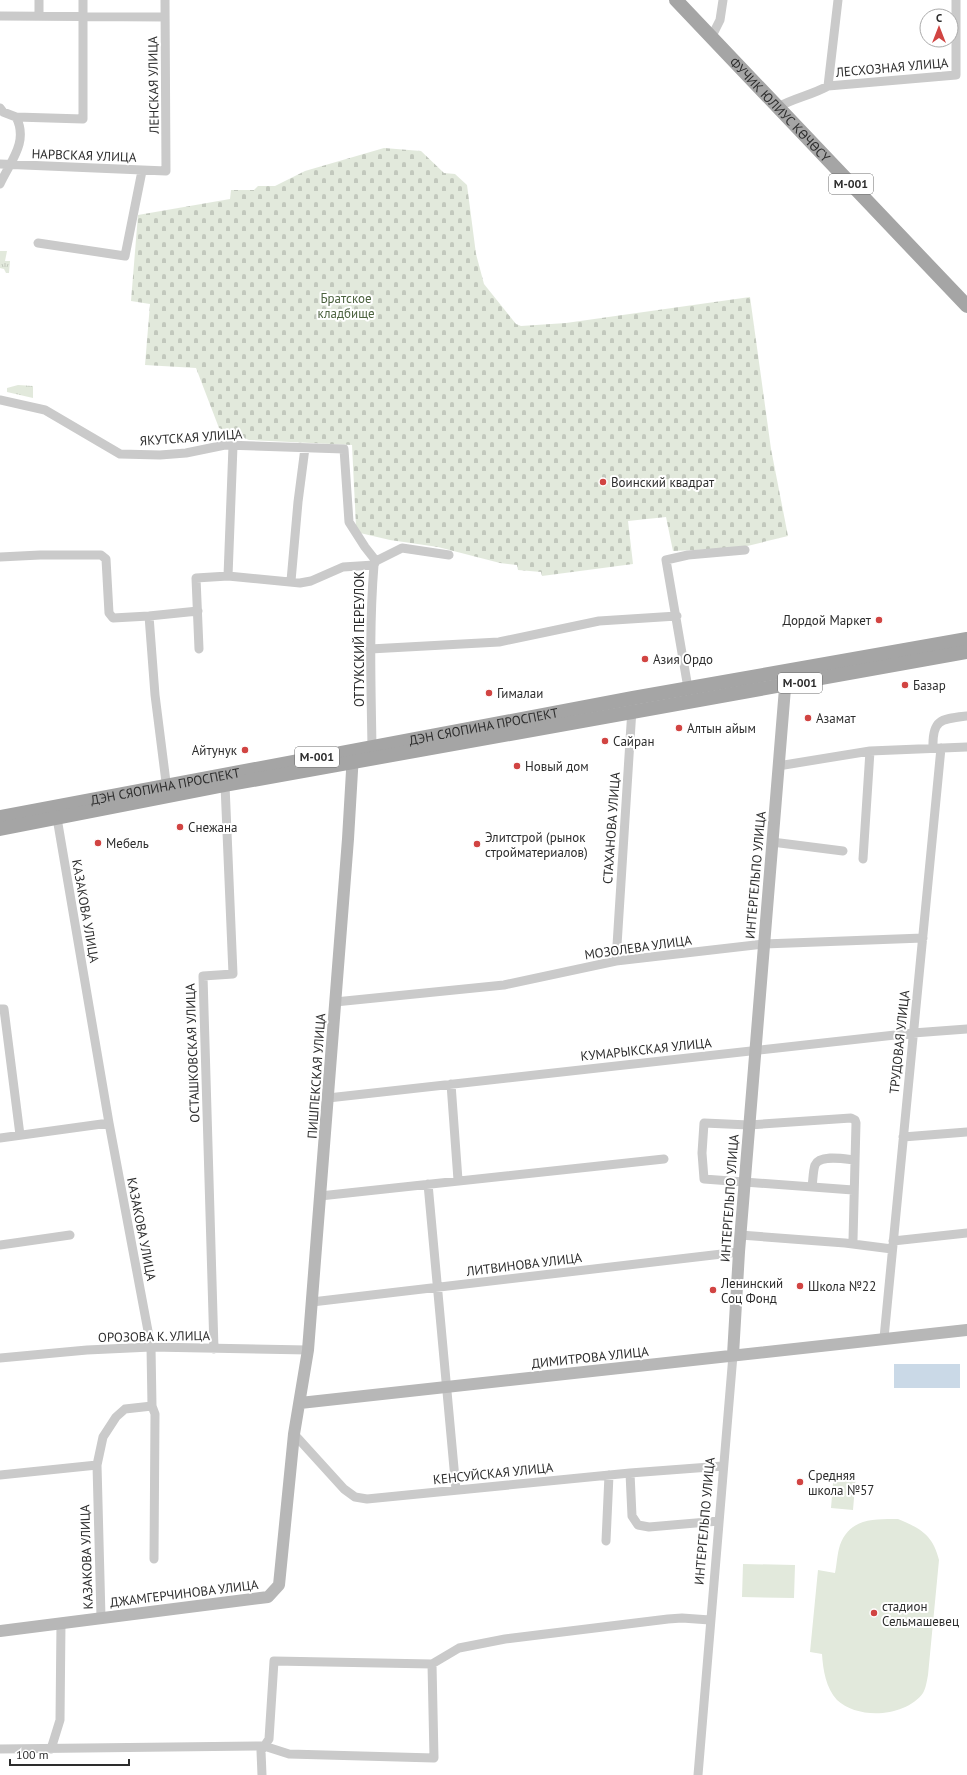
<svg xmlns="http://www.w3.org/2000/svg" width="967" height="1775" viewBox="0 0 967 1775" font-family="'PT Sans',sans-serif">
<style>
.grass{fill:url(#grass-tufts)}
.cemetery{fill:url(#cemetery-stones)}
.pitch{fill:#e2e9dc}
.water{fill:#cad9e7}
.lines{fill:none;stroke-linecap:round;stroke-linejoin:round}
.street{stroke:#cacaca;stroke-width:9}
.secondary{stroke:#b7b7b7;stroke-width:12}
.primary{stroke:#a5a5a5;stroke-width:14}
.poi-dot{fill:#d14442;stroke:#fff;stroke-width:1.5}
.labels{text-anchor:middle;stroke-width:4;stroke-linejoin:round;paint-order:stroke}
.shield{fill:#fff;stroke:#6c6c6c;stroke-width:1}
.shield-label{font-size:12px;font-weight:bold;fill:#2d2d2d}
.street-label{font-size:13px;fill:#2d2d2d;stroke:#fff}
.park-label{font-size:13px;fill:#4d6340;stroke:#fff}
.poi-label{font-size:13px;fill:#2d2d2d;stroke:#fff;text-anchor:start}
</style>
<defs>
<pattern id="grass-tufts" width="24" height="20" patternUnits="userSpaceOnUse"><rect width="24" height="20" fill="#e2e9dc"/><path d="M3 7l-1-3M5 7V3M7 7l1-3M15 17l-1-3M17 17v-4M19 17l1-3" fill="none" stroke="#c2c8bd"/></pattern>
<pattern id="cemetery-stones" width="16" height="16" patternUnits="userSpaceOnUse"><rect width="16" height="16" fill="#e2e9dc"/><path d="M2 7V4a2 2 0 0 1 4 0v3zM10 15v-3a2 2 0 0 1 4 0v3z" fill="#c2c8bd"/></pattern>
</defs>
<rect width="100%" height="100%" fill="#fff"/>
<path class="grass" d="M0 251H7L5 261H10L9 273H6L4 269 0 268Z
M18 385 33 386V398L7 392V388Z"/>
<path class="cemetery" d="M384 148 421 151 444 173 455 174 467 185 476 254 484 284 516 324 521 326 566 323 750 297 771 449 788 536 739 548 673 551 666 517 628 521 633 564 542 576 541 572 518 570 517 565 500 563 438 547 390 540 360 533 356 526 352 445 249 440 219 428 196 368 145 365 150 304 131 301 138 215 230 199 231 190H254L258 186H275L305 171Z"/>
<path class="pitch" d="M834 1471 856 1474 853 1510 831 1508Z
M898 1519C920 1528 933 1535 939 1560L928 1675C927 1680 926 1688 923 1693 906 1717 858 1720 837 1700 826 1688 823 1670 822 1654L810 1652 818 1570 835 1573C837 1564 837 1554 840 1545 850 1518 874 1519 898 1519Z
M743 1564 795 1565 794 1598 742 1597Z"/>
<path class="water" d="M894 1364H960V1388H894Z"/>
<g class="lines">
<path class="street" d="M0 16 165 17
M39 16V0
M711 38 720 20 723 0
M828 86 956 75V0
M778 107C794 98 812 95 828 86L838 0
M0 108 3 112 16 117 83 119V0
M0 164 166 171 165 0
M0 184C10 162 29 142 16 117
M38 243 125 256 142 171
M0 400 45 410 120 454 160 455 186 453 225 445 344 449 349 522 365 547 376 561 374 565
M0 557 40 555H101L106 559 109 613 113 618 149 616 198 611
M376 561 402 548 449 555
M228 576 233 446
M291 581 298 502 305 448
M149 616 155 695 167 790
M199 649 196 578 228 576 300 583 311 581 343 567 374 565C369 626 371 686 372 747
M370 649 499 642 599 621 677 616
M688 688 666 560 688 555 745 550
M933 748C932 719 941 719 967 716
M778 766 870 751 967 747
M57 818 109 1123 151 1347 152 1406 125 1409 116 1417 103 1437 97 1465 101 1617
M772 842 843 851
M863 859 870 751
M616 961 632 709
M335 1002 504 985 616 961 764 944 923 938
M0 1009H4L20 1135
M451 1084 458 1180
M328 1098 913 1033 967 1029
M903 1137 967 1132
M0 1138 109 1123
M428 1184 456 1490
M812 1187C813 1180 813 1171 815 1165 820 1154 845 1159 855 1160
M320 1196 664 1159
M740 1235 845 1243 892 1249
M853 1240 856 1123 855 1120 851 1118 749 1125 704 1123 702 1153 704 1179 853 1190
M893 1241 967 1233
M0 1245 70 1235
M312 1302 739 1252
M884 1338 941 748
M214 1349 203 976 233 974 225 785
M0 1358 87 1350 151 1347 308 1350
M152 1406 155 1414 154 1559
M294 1434 344 1489 355 1497 367 1499 630 1473 723 1466
M630 1473 632 1516 638 1525 649 1527 719 1521
M0 1475 97 1465
M606 1541 609 1475
M0 1749 264 1746 289 1754 434 1758 432 1664
M51 1749 60 1720 61 1623
M262 1775 261 1751 269 1739 274 1661 432 1664 459 1648 505 1639 668 1619 682 1618 710 1620
M698 1775 733 1355"/>
<path class="secondary" d="M733 1355 739 1252 786 676
M300 1403 967 1330
M0 1631 268 1597 279 1585 294 1434 308 1350 348 839 353 754"/>
<g class="primary">
<path id="s1" d="M676 0 967 306"/>
<path id="s2" d="M0 817 633 698 967 639"/>
<path d="M0 829 225 785 967 652"/>
</g>
</g>
<g class="poi-dot">
<circle cx="603" cy="482" r="4"/>
<circle cx="879" cy="620" r="4"/>
<circle cx="645" cy="659" r="4"/>
<circle cx="905" cy="685" r="4"/>
<circle cx="489" cy="693" r="4"/>
<circle cx="808" cy="718" r="4"/>
<circle cx="679" cy="728" r="4"/>
<circle cx="605" cy="741" r="4"/>
<circle cx="245" cy="750" r="4"/>
<circle cx="517" cy="766" r="4"/>
<circle cx="180" cy="827" r="4"/>
<circle cx="98" cy="843" r="4"/>
<circle cx="477" cy="844" r="4"/>
<circle cx="800" cy="1286" r="4"/>
<circle cx="713" cy="1290" r="4"/>
<circle cx="800" cy="1482" r="4"/>
<circle cx="874" cy="1613" r="4"/>
</g>
<g class="labels">
<g class="shield">
<rect x="829" y="174" width="44" height="20" rx="3"/>
<rect x="778" y="673" width="44" height="20" rx="3"/>
<rect x="295" y="747" width="44" height="20" rx="3"/>
</g>
<g class="shield-label">
<text x="851" y="188">М-001</text>
<text x="800" y="687">M-001</text>
<text x="317" y="761">M-001</text>
</g>
<g class="street-label">
<text transform="translate(892 67) rotate(-5)" y="5">ЛЕСХОЗНАЯ УЛИЦА</text>
<text transform="translate(153 85) rotate(-91)" y="5">ЛЕНСКАЯ УЛИЦА</text>
<text dy="5" stroke="none"><textPath href="#s1" startOffset="151">ФУЧИК ЮЛИУС КӨЧӨСҮ</textPath></text>
<text transform="translate(84 155) rotate(2)" y="5">НАРВСКАЯ УЛИЦА</text>
<text transform="translate(191 437) rotate(-4)" y="5">ЯКУТСКАЯ УЛИЦА</text>
<text transform="translate(359 639) rotate(-90)" y="5">ОТТУКСКИЙ ПЕРЕУЛОК</text>
<text dy="5" stroke="none"><textPath href="#s2" startOffset="492">ДЭН СЯОПИНА ПРОСПЕКТ</textPath></text>
<text dy="5" stroke="none"><textPath href="#s2" startOffset="168">ДЭН СЯОПИНА ПРОСПЕКТ</textPath></text>
<text transform="translate(611 828) rotate(-86)" y="5">СТАХАНОВА УЛИЦА</text>
<text transform="translate(755 875) rotate(-85)" y="5">ИНТЕРГЕЛЬПО УЛИЦА</text>
<text transform="translate(86 911) rotate(80)" y="5">КАЗАКОВА УЛИЦА</text>
<text transform="translate(638 947) rotate(-8)" y="5">МОЗОЛЕВА УЛИЦА</text>
<text transform="translate(899 1042) rotate(-84)" y="5">ТРУДОВАЯ УЛИЦА</text>
<text transform="translate(646 1049) rotate(-6)" y="5">КУМАРЫКСКАЯ УЛИЦА</text>
<text transform="translate(192 1053) rotate(-92)" y="5">ОСТАШКОВСКАЯ УЛИЦА</text>
<text transform="translate(316 1076) rotate(-86)" y="5">ПИШПЕКСКАЯ УЛИЦА</text>
<text transform="translate(729 1198) rotate(-86)" y="5">ИНТЕРГЕЛЬПО УЛИЦА</text>
<text transform="translate(142 1229) rotate(79)" y="5">КАЗАКОВА УЛИЦА</text>
<text transform="translate(524 1264) rotate(-7)" y="5">ЛИТВИНОВА УЛИЦА</text>
<text transform="translate(154 1336) rotate(-1)" y="5">ОРОЗОВА К. УЛИЦА</text>
<text transform="translate(590 1357) rotate(-6)" y="5">ДИМИТРОВА УЛИЦА</text>
<text transform="translate(493 1473) rotate(-6)" y="5">КЕНСУЙСКАЯ УЛИЦА</text>
<text transform="translate(704 1521) rotate(-85)" y="5">ИНТЕРГЕЛЬПО УЛИЦА</text>
<text transform="translate(86 1557) rotate(-92)" y="5">КАЗАКОВА УЛИЦА</text>
<text transform="translate(184 1593) rotate(-7)" y="5">ДЖАМГЕРЧИНОВА УЛИЦА</text>
</g>
<g class="park-label">
<text x="346" y="303">Братское<tspan x="346" dy="15">кладбище</tspan></text>
</g>
<g class="poi-label">
<text x="611" y="487">Воинский квадрат</text>
<text x="871" y="625" text-anchor="end">Дордой Маркет</text>
<text x="653" y="664">Азия Ордо</text>
<text x="913" y="690">Базар</text>
<text x="497" y="698">Гималаи</text>
<text x="816" y="723">Азамат</text>
<text x="687" y="733">Алтын айым</text>
<text x="613" y="746">Сайран</text>
<text x="237" y="755" text-anchor="end">Айтунук</text>
<text x="525" y="771">Новый дом</text>
<text x="188" y="832">Снежана</text>
<text x="485" y="842">Элитстрой (рынок<tspan x="485" dy="15">стройматериалов)</tspan></text>
<text x="106" y="848">Мебель</text>
<text x="721" y="1288">Ленинский<tspan x="721" dy="15">Соц Фонд</tspan></text>
<text x="808" y="1291">Школа №22</text>
<text x="808" y="1480">Средняя<tspan x="808" dy="15">школа №57</tspan></text>
<text x="882" y="1611">стадион<tspan x="882" dy="15">Сельмашевец</tspan></text>
</g>
</g>
<g transform="translate(939 28)"><circle r="19" fill="#ffffff" stroke="#ababab"/>
<path d="M0-3L7 15L0 10L-7 15Z" fill="#d14442"/>
<text y="-6" font-size="11" font-weight="bold" text-anchor="middle" fill="#2d2d2d">С</text>
</g>
<path d="M10 1759v6h119v-6" fill="none" stroke="#2d2d2d" stroke-width="2"/>
<text x="16" y="1759" font-size="12" fill="#2d2d2d" stroke="#ffffff" stroke-width="3" paint-order="stroke">100 m</text>
</svg>
